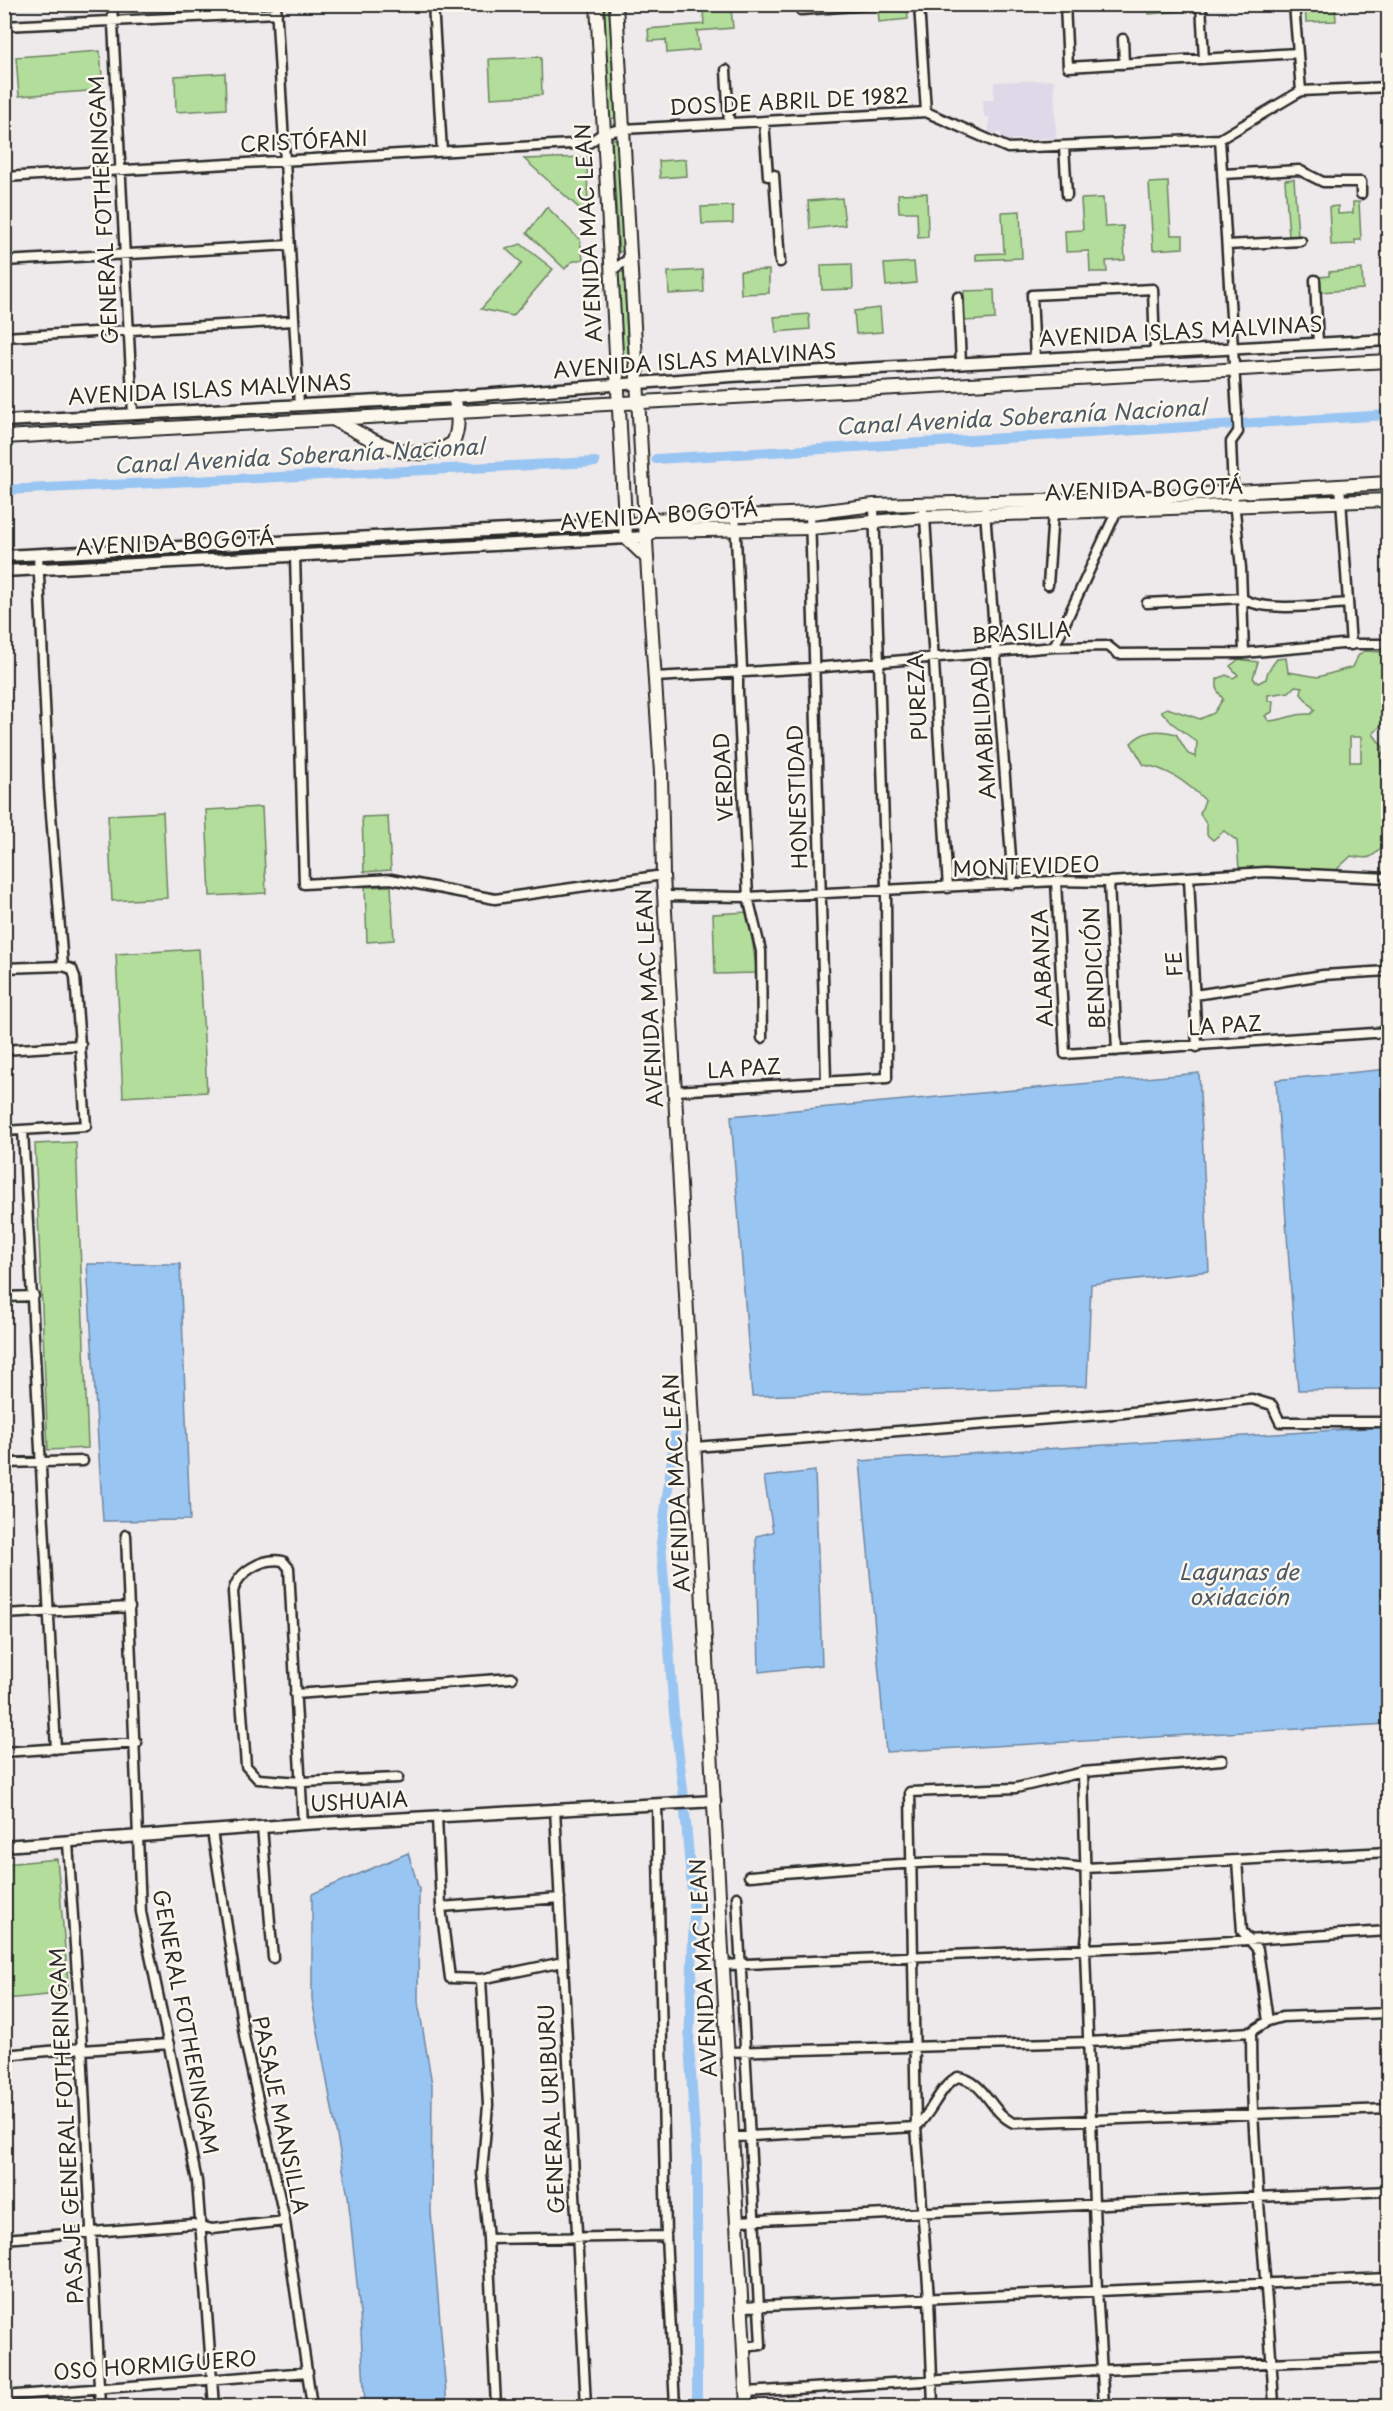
<svg xmlns="http://www.w3.org/2000/svg" width="1393" height="2411" viewBox="0 0 1393 2411" font-family="'Playpen Sans',sans-serif">
<style>
.built{fill:#dfd8e8}
.green{fill:#b2dd9b;stroke:#6e8463;stroke-width:1.5;fill-rule:evenodd}
.water{fill:#99c5f2;stroke:#6d87a2;stroke-width:1.5}
.lines{fill:none;stroke-linecap:round;stroke-linejoin:round}
.canal{stroke:#99c5f2;stroke-width:10}
.pedestrian-casing{stroke:#2b2b2b;stroke-width:11}
.minor-casing{stroke:#2b2b2b;stroke-width:13}
.tertiary-casing{stroke:#2b2b2b;stroke-width:15}
.secondary-casing{stroke:#2b2b2b;stroke-width:16}
.pedestrian{stroke:#fbf7ec;stroke-width:7}
.minor{stroke:#fbf7ec;stroke-width:8}
.tertiary{stroke:#fbf7ec;stroke-width:10}
.secondary{stroke:#fbf7ec;stroke-width:12}
.labels{text-anchor:middle;stroke-width:5;stroke-linejoin:round;paint-order:stroke}
.street-label{font-size:21px;fill:#2b2b2b;stroke:#fbf7ec}
.water-label{font-size:22px;font-style:italic;fill:#4c5967;stroke:#fbf7ec}
</style>
<rect width="100%" height="100%" fill="#eee9ea"/>
<filter id="ink" filterUnits="userSpaceOnUse"><feTurbulence type="fractalNoise" baseFrequency=".0167" numOctaves="2"/><feDisplacementMap in="SourceGraphic" scale="12" xChannelSelector="R" yChannelSelector="G"/><feConvolveMatrix kernelMatrix="1 2 1 2 8 2 1 2 1" color-interpolation-filters="sRGB"/></filter>
<g filter="url(#ink)">
<path class="built" d="M1054 80 1056 138 1002 140 1001 133H989V117H984L983 100H994V82Z"/>
<path class="green" d="M601 5H609L615 118 608 119Z
M907 5 908 19 879 22 878 7Z
M1148 5H1183V11L1149 14Z
M1305 5H1335L1336 21 1306 22Z
M731 9 733 28 697 31 699 50 667 53 666 40 649 41 648 29 704 24 703 11Z
M100 51 103 90 19 96 16 57Z
M541 57 542 95 491 98 489 59Z
M225 73 226 109 176 112 175 76Z
M612 139H618L625 251 619 252Z
M587 157 588 216 524 159Z
M686 159 687 176 660 178 659 161Z
M1294 179 1298 236 1289 237 1285 180Z
M1168 182 1171 235H1183V248L1153 250 1149 183Z
M927 193 928 237 918 238 917 212H899L898 194Z
M842 198 845 225 810 229 808 201Z
M1103 198 1105 227 1123 226 1125 260 1106 261 1107 272H1090L1089 251 1066 252 1065 231 1083 230 1081 199Z
M1353 202H1359L1361 240H1355V244L1331 245 1329 207 1338 206V214L1353 213Z
M733 206V223L702 224 701 207Z
M547 207 580 240 583 259 571 262 565 269 527 233Z
M1020 211 1022 258 976 260V254L1004 253 1002 212Z
M521 244 553 269 513 316 481 309 522 263 506 249Z
M914 262 916 283 886 286 884 264Z
M852 264 853 289 822 290 821 265Z
M1362 269 1363 289 1320 292 1319 277 1329 276V272Z
M703 270 704 292 669 294 668 272Z
M769 270V293L741 294 740 271Z
M624 272 629 373H621L616 273Z
M994 290 995 319 965 321 964 291Z
M880 308 882 332 856 334 854 311Z
M809 314 810 329 776 332 774 317Z
M1327 491V499L1241 500 1242 496Z
M608 529 609 535 433 543V536Z
M405 539 406 546 249 555V549Z
M176 550V557L45 565V557Z
M1364 651 1384 652 1388 657V718L1373 734 1383 747 1381 762C1386 769 1383 776 1388 784V841C1373 856 1373 861 1351 856L1335 871 1239 869 1237 841 1224 831 1213 840 1207 835V825L1200 814 1205 800C1187 783 1169 769 1144 765L1131 743C1144 730 1158 729 1176 734L1188 754 1196 757 1197 742 1172 723 1161 711 1167 708 1200 719 1214 713 1223 699 1217 690V679L1226 675 1233 678 1238 675 1230 666 1239 659 1258 662 1253 678 1258 683 1266 679 1268 671 1277 659 1286 658 1288 672 1318 677 1353 667 1358 656ZM1295 686 1302 687 1301 694 1315 710 1311 714C1292 713 1287 720 1269 721L1265 716 1272 712 1273 701H1268V695L1289 692ZM1350 737H1361V762H1350Z
M262 807 266 893 210 896 206 810Z
M163 812 167 898 112 901 108 815Z
M388 816 391 870 364 872 362 817Z
M391 886 394 940 367 942 365 887Z
M748 912 757 973 715 974 713 914Z
M199 949 207 1092 123 1097 116 954Z
M76 1142 88 1448 48 1450 35 1144Z
M57 1859 69 1993 5 1999V1864Z"/>
<path class="water" d="M1388 1069V1389L1298 1390 1276 1080Z
M1199 1073 1209 1271 1091 1284 1087 1386 752 1396 731 1116Z
M87 1264H180L190 1520 103 1521Z
M1383 1427 1388 1533V1724L886 1752 860 1461Z
M815 1471 822 1665 759 1672 756 1536 773 1532 764 1477Z
M408 1853 419 1889 418 2001 432 2084 431 2212 447 2406H365L360 2313 348 2196 312 1999V1894Z"/>
<g class="lines">
<path class="canal" d="M656 459 1388 415
M4 490 595 462
M675 1434 661 1543 674 1714 684 1798
M685 1812 694 1913 689 2044 697 2163V2406"/>
<g class="pedestrian-casing">
<path id="pedestrian" d="M1237 413 1238 432"/>
</g>
<g class="minor-casing">
<path id="minor" d="M112 4 133 414
M276 4 299 405
M433 4 442 151
M919 4 926 112
M1065 4 1068 67 1298 53
M1201 4 1204 59
M1294 4 1301 91
M801 10 882 4
M4 26 277 13
M1123 39 1124 64
M726 70 729 123
M764 121 768 176 774 175 780 262
M1220 139 1237 413
M1064 147 1067 195
M1223 174 1299 170 1323 182H1361V194
M4 177 589 143 603 133 623 129 926 112 1008 148 1220 139 1301 91 1388 87
M1227 245 1301 241
M4 261 290 245
M611 271 630 258
M1315 280 1318 344
M958 297 961 364
M4 337 294 321
M1035 359 1032 295 1153 289 1155 352
M1238 432 1231 442 1233 492 1241 568 1244 653
M1340 485 1351 645
M921 505 925 517 948 888
M985 511 1013 884
M810 513 826 1080
M735 516 742 669 738 673V691L748 897 761 951 762 1038
M38 554 49 789 63 966
M295 556 304 884 391 879 495 899 663 875
M1048 585 1053 513
M1147 603 1242 598C1263 613 1321 605 1347 603
M1054 647 1119 506
M655 677 813 668 1054 647 1108 646 1118 654 1244 653 1342 644H1388
M1189 878 1197 1047
M1056 881 1065 1054 1388 1032
M1109 882 1117 1051
M665 896 748 897 1056 881 1109 882 1266 872 1388 878
M4 968 63 966 72 969 75 977 86 1126 4 1131
M1195 995 1323 975 1388 971
M4 1050 81 1045
M675 1091 887 1078 886 889 874 505
M23 1130 56 1749
M4 1297 34 1296
M695 1447 1114 1414 1252 1399 1272 1405 1280 1422H1388
M4 1463 83 1461
M126 1535 141 1912 197 2181 214 2406
M4 1614 130 1607
M295 1694 512 1678
M4 1752 137 1743
M1083 1772 1087 1933 1085 1950 1097 2289 1104 2406
M657 1804 666 2236 675 2406
M555 1809 586 2406
M437 1817 441 1907 450 1978 481 1979 563 1962
M303 1824C298 1739 293 1653 289 1568L283 1561C263 1557 237 1572 233 1592L246 1766 258 1779 301 1782 398 1778
M262 1827 273 1958
M212 1831 245 2041 285 2221 312 2406
M68 1843 82 2048 100 2406
M1237 1860 1242 1931 1258 1950 1268 2021
M749 1876C860 1867 974 1853 1086 1868L1388 1852
M737 1897 761 2345 743 2347
M441 1907 560 1898
M723 1965 1153 1946 1388 1931
M481 1979 488 2105 482 2173 488 2239 496 2406
M1251 2032C1251 2157 1268 2281 1274 2406
M83 2050 169 2044
M728 2052 1089 2042 1251 2032 1268 2021 1282 2017 1388 2013
M4 2055 82 2048
M732 2137 916 2127C932 2113 941 2084 958 2077 987 2082 989 2112 1014 2123L1388 2109
M736 2221 1388 2191
M4 2239 193 2224 212 2229 285 2221
M488 2239 666 2236
M741 2307 1388 2278
M746 2392 1102 2370 1388 2358
M4 2396 308 2372
M933 2406 929 2298 916 2127 910 1792 1016 1788 1083 1772 1222 1760"/>
</g>
<g class="tertiary-casing">
<path id="tertiary" d="M4 421 454 397 731 376 1388 340
M4 556 645 523
M4 571 646 537
M4 1846 303 1824 715 1801"/>
</g>
<g class="secondary-casing">
<path id="secondary" d="M597 4 626 538 647 558
M616 4 647 558 661 773 663 875 747 2406
M336 421C372 439 414 469 453 443 460 427 458 413 454 397
M4 437 1388 361
M645 523 649 520 810 513 874 505 1119 499 1388 483
M646 537 653 531 811 528 925 517 1388 500"/>
</g>
<use href="#pedestrian" class="pedestrian"/>
<use href="#minor" class="minor"/>
<use href="#tertiary" class="tertiary"/>
<use href="#secondary" class="secondary"/>
</g>
</g>
<g class="labels">
<g class="street-label">
<text transform="translate(789 102) rotate(-3)" y="7">DOS DE ABRIL DE 1982</text>
<text transform="translate(304 142) rotate(-3)" y="7">CRISTÓFANI</text>
<text transform="translate(104 210) rotate(-93)" y="7">GENERAL FOTHERINGAM</text>
<text transform="translate(589 233) rotate(-93)" y="7">AVENIDA MAC LEAN</text>
<text transform="translate(1181 332) rotate(-3)" y="7">AVENIDA ISLAS MALVINAS</text>
<text transform="translate(695 361) rotate(-4)" y="7">AVENIDA ISLAS MALVINAS</text>
<text transform="translate(210 390) rotate(-3)" y="7">AVENIDA ISLAS MALVINAS</text>
<text transform="translate(1144 490) rotate(-2)" y="7">AVENIDA BOGOTÁ</text>
<text transform="translate(659 516) rotate(-4)" y="7">AVENIDA BOGOTÁ</text>
<text transform="translate(175 543) rotate(-3)" y="7">AVENIDA BOGOTÁ</text>
<text transform="translate(1021 633) rotate(-4)" y="7">BRASILIA</text>
<text transform="translate(918 697) rotate(-93)" y="7">PUREZA</text>
<text transform="translate(984 730) rotate(-94)" y="7">AMABILIDAD</text>
<text transform="translate(724 777) rotate(-93)" y="7">VERDAD</text>
<text transform="translate(798 797) rotate(-92)" y="7">HONESTIDAD</text>
<text transform="translate(1026 867) rotate(-2)" y="7">MONTEVIDEO</text>
<text transform="translate(1175 964) rotate(-94)" y="7">FE</text>
<text transform="translate(1043 968) rotate(-93)" y="7">ALABANZA</text>
<text transform="translate(1095 968) rotate(-93)" y="7">BENDICIÓN</text>
<text transform="translate(650 998) rotate(-93)" y="7">AVENIDA MAC LEAN</text>
<text transform="translate(1225 1026) rotate(-4)" y="7">LA PAZ</text>
<text transform="translate(744 1069) rotate(-4)" y="7">LA PAZ</text>
<text transform="translate(677 1483) rotate(-93)" y="7">AVENIDA MAC LEAN</text>
<text transform="translate(359 1802) rotate(-3)" y="7">USHUAIA</text>
<text transform="translate(704 1968) rotate(-93)" y="7">AVENIDA MAC LEAN</text>
<text transform="translate(185 2022) rotate(79)" y="7">GENERAL FOTHERINGAM</text>
<text transform="translate(552 2109) rotate(-93)" y="7">GENERAL URIBURU</text>
<text transform="translate(280 2115) rotate(78)" y="7">PASAJE MANSILLA</text>
<text transform="translate(67 2126) rotate(-93)" y="7">PASAJE GENERAL FOTHERINGAM</text>
<text transform="translate(155 2366) rotate(-4)" y="7">OSO HORMIGUERO</text>
</g>
<g class="water-label">
<text transform="translate(1021 417) rotate(-3)" y="8">Canal Avenida Soberanía Nacional</text>
<text transform="translate(299 456) rotate(-3)" y="8">Canal Avenida Soberanía Nacional</text>
<text x="1239" y="1580">Lagunas de<tspan x="1239" dy="25">oxidación</tspan></text>
</g>
</g>
<rect width="1393" height="2411" fill="none" stroke="#fbf7ec" stroke-width="24"/>
<rect x="12" y="12" width="1369" height="2387" fill="none" stroke="#2b2b2b" stroke-width="2" filter="url(#ink)"/>
</svg>
